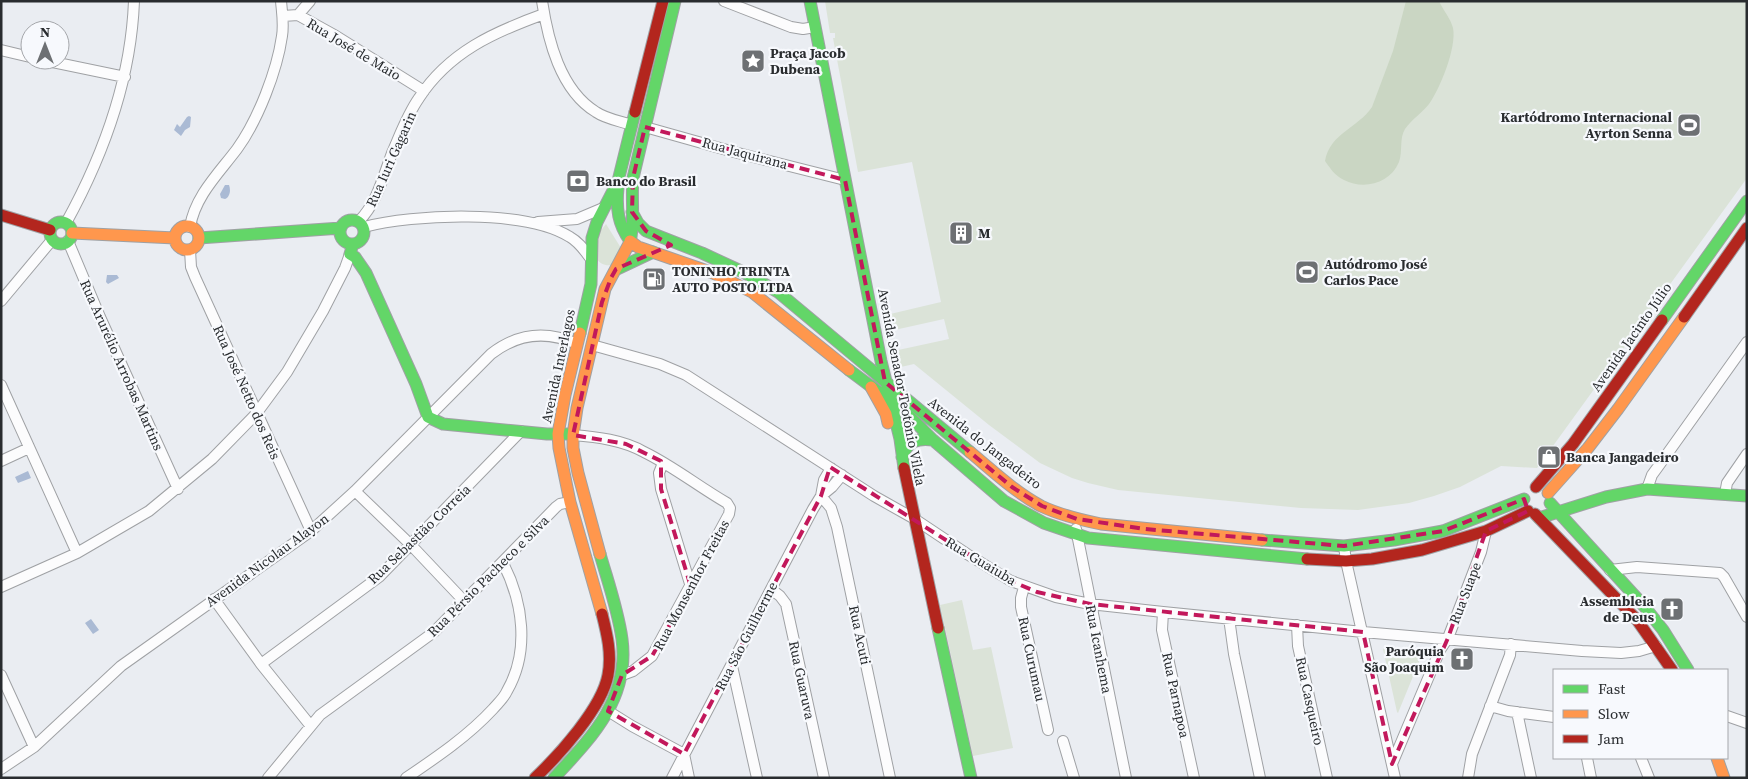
<svg xmlns="http://www.w3.org/2000/svg" width="1748" height="779" viewBox="0 0 1748 779" font-family="'Source Serif 4',serif">
<style>
.green{fill:#dbe3d8}
.forest{fill:#cad6c3}
.water{fill:#aabad4}
.lines{fill:none;stroke-linecap:round;stroke-linejoin:round}
.street-casing{stroke:#9fa1a4;stroke-width:12}
.fast-casing{stroke:#9fa1a4;stroke-width:13}
.slow-casing{stroke:#9fa1a4;stroke-width:13}
.jam-casing{stroke:#9fa1a4;stroke-width:13}
.street{stroke:#fcfcfd;stroke-width:10}
.fast{stroke:#63d668;stroke-width:11}
.slow{stroke:#ff974d;stroke-width:11}
.jam{stroke:#b3261e;stroke-width:11}
.marked{fill:none;stroke:#c2185b;stroke-width:4;stroke-dasharray:10 6;stroke-linejoin:round}
.labels{text-anchor:middle;stroke-width:4.5;stroke-linejoin:round;paint-order:stroke}
.street-label{font-size:14px;fill:#292c2f;stroke:#f7f9fd}
.poi-label{font-size:14px;font-weight:bold;fill:#292c2f;stroke:#f7f9fd;text-anchor:start}
</style>
<rect width="100%" height="100%" fill="#eaedf2"/>
<path class="green" d="M825 1H1747V178L1537 468 1501 466 1460 487 1434 496 1409 503 1358 510 1301 508 1118 490 1088 483 1072 478 1040 463 989 425 914 364 892 369 889 352 949 339 944 319 890 331 886 315 941 302 912 162 858 172 833 38H835V33H830Z
M606 224 621 248 612 265C605 266 600 264 596 258L599 233Z
M962 600 973 650 991 647 1013 748 973 756 940 605Z
M1385 648 1423 652 1398 713 1397 712 1383 649Z"/>
<path class="forest" d="M1406 1H1439C1443 10 1451 19 1453 28 1457 47 1440 89 1429 104 1422 113 1412 119 1405 129 1399 139 1403 151 1399 162 1390 184 1363 190 1344 180 1335 176 1330 168 1325 161 1330 133 1358 128 1372 107L1393 51Z"/>
<path class="water" d="M189 116 191 117 190 127 185 130 181 136 174 130 177 124 180 127 187 117Z
M225 185H229C231 190 230 197 225 199L221 198 220 194Z
M107 275H117L119 278 108 284 106 282Z
M28 471 31 478 18 483 15 477Z
M91 619 99 630 93 634 85 623Z"/>
<g class="lines">
<g class="street-casing">
<path id="street" d="M542 1C548 40 560 90 596 112 606 119 620 121 632 125
M724 1 791 27 803 29 815 27
M298 15 310 1
M283 16 298 15 336 36 424 91
M1 50 30 57
M43 60 125 77
M645 127 734 152 845 180
M359 221C377 203 383 177 392 153 400 135 407 115 419 98 449 52 494 32 544 14
M538 222 577 219 603 208
M66 223C104 154 131 80 134 1
M190 227C195 196 219 173 237 149 258 120 277 71 282 36 284 24 282 13 281 1
M364 227C413 214 526 209 570 237 579 242 584 250 591 259
M68 241 100 317 178 489
M190 250 191 267 195 277 311 531
M1 301 52 240
M592 345 660 364 686 375 874 496 913 518 967 554 1011 581 1056 597 1090 604 1163 612 1363 632 1582 651 1621 653 1639 651 1656 646
M1 385 77 553
M573 435C597 437 623 440 644 452 673 466 699 487 727 503L730 508 729 514 652 656 633 671 622 675
M1 461 29 448
M663 463 659 473 661 489 691 587
M1647 489 1652 475 1660 464 1747 342
M355 491 411 545 464 601
M1725 494 1727 483 1747 454
M821 496 831 508 837 527 890 778
M821 496 824 480 831 468
M1076 529 1126 778
M1344 546 1346 561 1395 778
M1610 570 1637 567 1720 573 1724 577 1747 617
M1 587 77 553 149 511 212 459 256 414 287 372 323 311 345 268 350 254
M1024 587 1021 598V607L1048 730
M771 589 780 596 786 604 824 778
M214 599 261 664 310 725
M1163 612 1162 630 1194 778
M1229 618 1234 654 1260 778
M1297 625 1298 646 1327 778
M261 664 379 577 521 431
M732 666 757 778
M1 675 34 747
M1490 706 1508 711 1554 717
M608 711 632 726 684 754 689 778
M1517 712 1531 778
M1727 716 1747 723
M1063 741 1074 778
M1587 758 1591 778
M1641 758 1649 778
M1392 764 1440 650 1448 638 1481 552 1486 531
M1 769 34 747 121 666 311 531 355 491 491 354C518 333 546 330 577 344
M268 778 320 715 434 632 556 507 560 504 570 502
M406 778C437 757 468 736 493 709 498 703 504 698 507 691 530 651 523 602 503 563
M672 778 813 509 821 496 832 487 842 475
M1468 778 1472 754 1510 655 1511 644"/>
</g>
<g class="fast-casing">
<path id="fast" d="M810 1 881 361 900 439 904 468
M618 188C616 209 618 224 630 241
M632 212 638 223 646 231 702 253 743 272 778 292 970 452
M340 232a12 12 0 1 1 24 0a12 12 0 1 1-24 0Z
M50 233a11 11 0 1 1 22 0a11 11 0 1 1-22 0Z
M199 238 341 228
M630 242C635 222 631 199 633 178L675 1
M353 244 350 254 355 257 366 273 416 384 428 417 443 424 547 434H568
M617 269 653 252
M1662 320 1747 201
M580 333 591 284 592 238 597 222 618 181 635 112
M849 370 904 411 933 440 1004 501 1044 523 1088 538 1307 559
M902 457C908 441 917 438 933 440
M1550 503 1644 606 1663 630 1688 670
M1539 518 1606 497 1647 489 1747 496
M1262 540 1344 546 1394 540 1443 531 1524 499
M938 628 971 778
M554 778C591 738 630 699 622 639 618 610 608 582 600 554"/>
</g>
<g class="slow-casing">
<path id="slow" d="M175 238a12 12 0 1 1 24 0a12 12 0 1 1-24 0Z
M72 233 175 238
M630 241 638 247 713 273 752 292 849 370
M580 333 565 395 558 434 559 448 570 502 602 614
M871 387 886 414 888 423
M970 452C993 471 1015 492 1041 506 1060 515 1081 520 1101 524L1262 540
M1548 493 1588 448 1618 409 1684 317
M600 554 578 473 573 448V435L577 408 605 289 630 242
M1717 758 1724 778"/>
</g>
<g class="jam-casing">
<path id="jam" d="M635 112 663 1
M1 215 50 230
M1684 317 1747 228
M904 468 938 628
M1536 487 1573 444 1662 320
M1535 514 1637 620 1672 670
M1307 559 1346 561 1372 559 1422 550 1486 531 1528 511
M535 778C559 755 602 708 608 675 612 654 607 634 602 614"/>
</g>
<use href="#street" class="street"/>
<use href="#fast" class="fast"/>
<use href="#slow" class="slow"/>
<use href="#jam" class="jam"/>
</g>
<path class="marked" d="M645 127 845 180 885 382 1012 487 1042 506 1077 519 1145 529 1344 546 1443 531 1524 499 1528 511 1486 531 1448 638 1392 764 1363 632 1090 604 1037 592 1011 581 830 467 821 496 684 754 608 711 622 675 652 656 691 587 661 489V461L626 444 573 435 602 302 611 278 616 269 671 245 646 231 632 212 633 178Z"/>
<defs>
<g id="sight-square" transform="scale(1.25)"><rect x="-9" y="-9" width="18" height="18" rx="4" fill="#6d7073" stroke="#f7f9fd"/><path d="M0-6L1.8-2.2L6-1.7L2.9 1.2L3.7 5.4L0 3.3L-3.7 5.4L-2.9 1.2L-6-1.7L-1.8-2.2Z" fill="#fff"/></g>
<g id="stadium-square" transform="scale(1.25)"><rect x="-9" y="-9" width="18" height="18" rx="4" fill="#6d7073" stroke="#f7f9fd"/><path d="M0-5a6.5 5 0 1 0 0 10a6.5 5 0 1 0 0-10ZM-3.5-1.8h7v3.6h-7Z" fill="#fff"/></g>
<g id="bank-square" transform="scale(1.25)"><rect x="-9" y="-9" width="18" height="18" rx="4" fill="#6d7073" stroke="#f7f9fd"/><path d="M-6-4H6V4H-6ZM0-2.3a2.3 2.3 0 1 0 0 4.6a2.3 2.3 0 1 0 0-4.6Z" fill="#fff"/></g>
<g id="building-square" transform="scale(1.25)"><rect x="-9" y="-9" width="18" height="18" rx="4" fill="#6d7073" stroke="#f7f9fd"/><path d="M-4-6H4V6H1V3H-1V6H-4ZM-2.5-4.3h1.7v1.8h-1.7ZM.8-4.3h1.7v1.8H.8ZM-2.5-1h1.7V.8h-1.7ZM.8-1h1.7V.8H.8Z" fill="#fff"/></g>
<g id="fuel-square" transform="scale(1.25)"><rect x="-9" y="-9" width="18" height="18" rx="4" fill="#6d7073" stroke="#f7f9fd"/><path d="M-5.5-6h7V0h2V4h1.3V-2.5L3-4.5l.8-.8L6-3V5H2.5V1h-1V6h-7ZM-4.2-4.7v3.2H.2V-4.7Z" fill="#fff"/></g>
<g id="shop-square" transform="scale(1.25)"><rect x="-9" y="-9" width="18" height="18" rx="4" fill="#6d7073" stroke="#f7f9fd"/><path d="M-5-2.5h2.3a2.7 3.5 0 0 1 5.4 0H5L5.5 6h-11ZM-1.5-2.5h3a1.5 2.3 0 0 0-3 0Z" fill="#fff"/></g>
<g id="church-square" transform="scale(1.25)"><rect x="-9" y="-9" width="18" height="18" rx="4" fill="#6d7073" stroke="#f7f9fd"/><path d="M-1.2-6h2.4v3.5h3.3v2.4h-3.3V6h-2.4V-.1h-3.3v-2.4h3.3Z" fill="#fff"/></g>
</defs>
<g fill-rule="evenodd">
<use href="#sight-square" x="753" y="61"/>
<use href="#stadium-square" x="1689" y="125"/>
<use href="#bank-square" x="578" y="181"/>
<use href="#building-square" x="961" y="233"/>
<use href="#stadium-square" x="1307" y="272"/>
<use href="#fuel-square" x="654" y="279"/>
<use href="#shop-square" x="1549" y="457"/>
<use href="#church-square" x="1672" y="609"/>
<use href="#church-square" x="1462" y="659"/>
</g>
<g class="labels">
<g class="street-label">
<text transform="translate(354 49) rotate(31)" y="5">Rua José de Maio</text>
<text transform="translate(745 153) rotate(15)" y="5">Rua Jaquirana</text>
<text transform="translate(391 159) rotate(-66)" y="5">Rua Iuri Gagarin</text>
<text transform="translate(1631 337) rotate(-55)" y="5">Avenida Jacinto Júlio</text>
<text transform="translate(122 365) rotate(66)" y="5">Rua Arurélio Arrobas Martins</text>
<text transform="translate(558 366) rotate(-78)" y="5">Avenida Interlagos</text>
<text transform="translate(902 387) rotate(79)" y="5">Avenida Senador Teotônio Vilela</text>
<text transform="translate(247 392) rotate(66)" y="5">Rua José Netto dos Reis</text>
<text transform="translate(985 443) rotate(38)" y="5">Avenida do Jangadeiro</text>
<text transform="translate(419 534) rotate(-44)" y="5">Rua Sebastião Correia</text>
<text transform="translate(267 560) rotate(-36)" y="5">Avenida Nicolau Alayon</text>
<text transform="translate(981 561) rotate(31)" y="5">Rua Guaiuba</text>
<text transform="translate(488 576) rotate(-45)" y="5">Rua Pérsio Pacheco e Silva</text>
<text transform="translate(691 585) rotate(-62)" y="5">Rua Monsenhor Freitas</text>
<text transform="translate(1465 593) rotate(-69)" y="5">Rua Suape</text>
<text transform="translate(860 635) rotate(78)" y="5">Rua Acuti</text>
<text transform="translate(746 636) rotate(-63)" y="5">Rua São Guilherme</text>
<text transform="translate(1099 649) rotate(79)" y="5">Rua Icanhema</text>
<text transform="translate(1032 659) rotate(78)" y="5">Rua Curumau</text>
<text transform="translate(802 680) rotate(78)" y="5">Rua Guaruva</text>
<text transform="translate(1176 695) rotate(78)" y="5">Rua Parnapoa</text>
<text transform="translate(1310 701) rotate(78)" y="5">Rua Casqueiro</text>
</g>
<g class="poi-label">
<text x="770" y="58">Praça Jacob<tspan x="770" dy="16">Dubena</tspan></text>
<text x="1672" y="122" text-anchor="end">Kartódromo Internacional<tspan x="1672" dy="16">Ayrton Senna</tspan></text>
<text x="596" y="186">Banco do Brasil</text>
<text x="978" y="238">M</text>
<text x="1324" y="269">Autódromo José<tspan x="1324" dy="16">Carlos Pace</tspan></text>
<text x="672" y="276">TONINHO TRINTA<tspan x="672" dy="16">AUTO POSTO LTDA</tspan></text>
<text x="1566" y="462">Banca Jangadeiro</text>
<text x="1654" y="606" text-anchor="end">Assembleia<tspan x="1654" dy="16">de Deus</tspan></text>
<text x="1444" y="656" text-anchor="end">Paróquia<tspan x="1444" dy="16">São Joaquim</tspan></text>
</g>
</g>
<rect width="1748" height="779" fill="none" stroke="#292c2f" stroke-width="5"/>
<rect x="1553" y="669" width="175" height="90" fill="#f7f9fd" stroke="#a5a7ab"/>
<rect x="1563" y="685" width="25" height="8" fill="#63d668" stroke="#a5a7ab"/>
<text x="1598" y="694" font-size="15" fill="#292c2f">Fast</text>
<rect x="1563" y="710" width="25" height="8" fill="#ff974d" stroke="#a5a7ab"/>
<text x="1598" y="719" font-size="15" fill="#292c2f">Slow</text>
<rect x="1563" y="735" width="25" height="8" fill="#b3261e" stroke="#a5a7ab"/>
<text x="1598" y="744" font-size="15" fill="#292c2f">Jam</text>
<g transform="translate(45 45)"><circle r="24" fill="#f7f9fd" stroke="#a5a7ab"/>
<path d="M0-4L9 19L0 12L-9 19Z" fill="#6d7073"/>
<text y="-8" font-size="14" font-weight="bold" text-anchor="middle" fill="#292c2f">N</text>
</g>
</svg>
